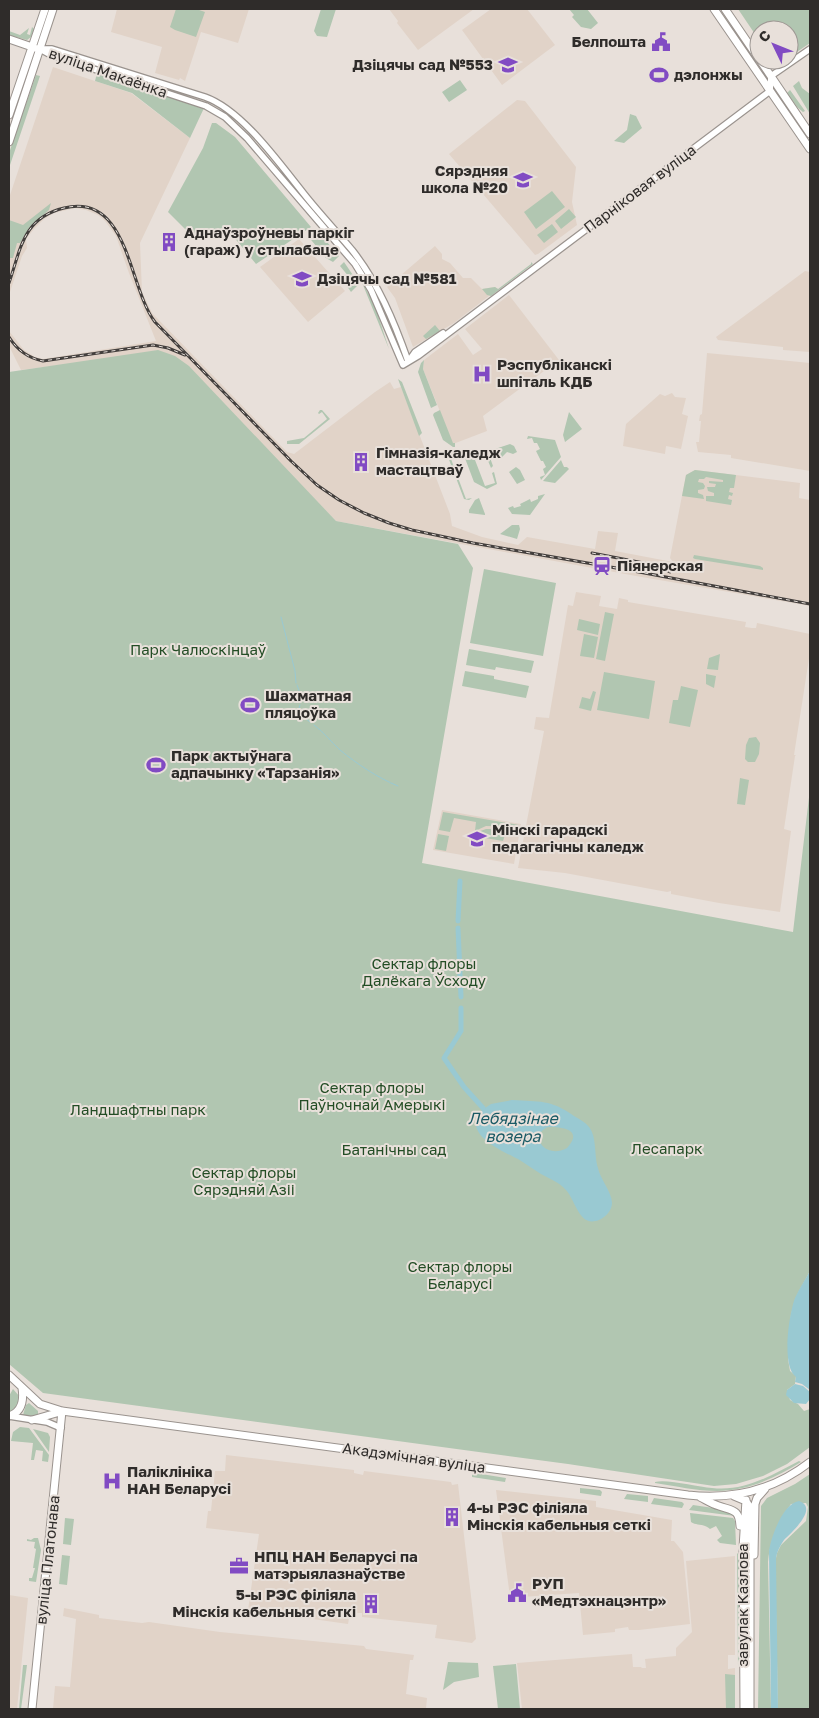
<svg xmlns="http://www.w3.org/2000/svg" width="819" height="1718" viewBox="0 0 819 1718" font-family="'Golos Text',sans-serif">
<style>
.built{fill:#e1d3c8}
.green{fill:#b1c6b1}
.water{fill:#99c9d2;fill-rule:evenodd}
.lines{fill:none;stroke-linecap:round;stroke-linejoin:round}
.stream{stroke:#99c9d2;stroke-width:1}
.canal{stroke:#99c9d2;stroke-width:5}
.minor-casing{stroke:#9a938e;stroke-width:8}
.major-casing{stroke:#9a938e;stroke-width:9}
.minor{stroke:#fff;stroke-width:5.5}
.major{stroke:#fff;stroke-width:7}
.rail-casing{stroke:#433f3d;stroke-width:3}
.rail{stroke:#e8e0da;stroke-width:1;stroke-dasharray:4;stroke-linecap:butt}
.labels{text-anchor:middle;stroke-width:4;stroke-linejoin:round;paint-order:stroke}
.poi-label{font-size:15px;font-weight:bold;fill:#2f2c2a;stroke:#e8e0da;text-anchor:start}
.street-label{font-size:15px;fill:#2f2c2a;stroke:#e8e0da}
.park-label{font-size:15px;fill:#234d25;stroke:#e8e0da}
.water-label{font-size:16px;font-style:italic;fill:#1a5a65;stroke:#e8e0da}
</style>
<rect width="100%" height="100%" fill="#e8e0da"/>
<path class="built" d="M117 9H249L238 43 201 32 185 81 180 78 179 80 155 73 162 47 111 32Z
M389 9H474L418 50 397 23 398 21Z
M491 9H527L555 45 502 85 462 30Z
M53 67 131 93 190 138 140 243 142 292 152 313 287 452 294 454 375 392 390 382 394 389 401 387 450 514 452 526 482 537 518 545 527 537 595 549 598 531 618 533 615 551 673 562 670 558 686 475 695 470 800 483 799 498 810 500V606L636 576 336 521 279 462 61 365 21 370 9 346V331L24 350 35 357 43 359 156 341 129 273 116 236 105 221 98 215 86 210 75 208 54 213 44 219 34 229 26 239 27 248 22 256 9 295V198Z
M517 100 525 101 576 167 572 202 577 225 538 254 535 255 449 154Z
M299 239 345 291 308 322 260 267Z
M435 246 442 254V259L450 263 463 278H471L482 289 495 287 498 289 454 323 413 347 395 298 387 287Z
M805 271 810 272V352L783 350V347L718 340 716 337Z
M509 295 559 360 483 416 487 431 453 444 423 369 424 360 458 334 473 355 482 349 465 329Z
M707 353 810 363V471L731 458V455L698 452 696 442H699L701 421H699L700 415 702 414Z
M672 393 675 397 686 398 682 414 688 416 681 449 666 446 665 454 623 446 626 424 660 394 665 396Z
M576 592 601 596 599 606 617 609 619 598 628 600V602L746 622 745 627 752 628H756L757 623 810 634V652L794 755H796L795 756 784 829 791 831 780 912 719 903 671 894V891L667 892 565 873 518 868 544 731 534 729 536 717 549 718 568 605 573 606Z
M442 810 521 824 514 864 433 850Z
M226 1455 354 1470V1473L363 1475 364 1471 451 1482 452 1485 458 1484 476 1639 472 1643 435 1638 437 1625 362 1617V1613H350L348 1624 248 1610 259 1534 206 1528 208 1511H211L215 1471H225Z
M496 1490 596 1501V1507L672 1520 671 1541H674L683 1552 690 1624 639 1630H629L628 1627 615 1629V1632L583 1635 579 1593 522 1597V1600L513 1601V1597H510Z
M735 1556V1655H728V1669L735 1668V1709H522L517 1663 632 1654 633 1667H641L642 1668H646L645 1659 676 1656V1648L692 1632 686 1561Z
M9 1595 28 1598 17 1709H9Z
M64 1608 99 1615V1618L142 1623 149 1622 220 1632 364 1646 366 1649 414 1655 413 1660H410L406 1694 427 1698 426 1709H53L55 1686 70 1687 76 1619 63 1616Z"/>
<path class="green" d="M176 9H196L205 12 196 37 175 30 170 27Z
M321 9H336L327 37 317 36 314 31Z
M569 9H587L598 23 591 29 581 27 572 17 574 15Z
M738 9H810V43L791 56 789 54V30H772L768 25 759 30V40Z
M32 27 34 29 31 37 27 40 9 35V31L20 35 29 28 27 34 30 35Z
M97 73 204 108 190 138 132 93 95 81Z
M36 75 40 76 9 168V153Z
M460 80 467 90 449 102 442 92Z
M799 81 802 88 810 94V114L793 86Z
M790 90 805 111 803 112 797 107 787 93Z
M630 114 636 116 642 128 624 143 614 141 627 130Z
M212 123H216L235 137 311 227 256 264 228 230 192 236 168 212 203 148Z
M552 191 565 207 536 229 524 212Z
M51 203 49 210 29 228 20 243H17L13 258H9V220L23 225Z
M569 209 576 217 561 229 555 221Z
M552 224 558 232 544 243 537 235Z
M315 228 339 256 333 262 326 258 307 235Z
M344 262 359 284 351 292 344 282 349 277 340 266Z
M531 262 533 264 491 296 487 295 482 289 495 287 498 289 531 264Z
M361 280 375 306 389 349Z
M435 325 440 331 426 339 423 336Z
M158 350 175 356 189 366 336 521 458 544 473 568 422 863 793 932 810 789V1271L798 1293 791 1314 788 1359 790 1371 796 1376 795 1384 787 1390 790 1400 798 1404 804 1411 810 1409V1447L787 1464 763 1476 736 1484 714 1486 568 1464 43 1393 9 1364V372Z
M424 360 423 369 437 405 431 408 418 372 421 363Z
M398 379 402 382 422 433 419 436Z
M320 410H322L330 419 299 444H287V441L304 438 327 419 322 412 319 414 318 413Z
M440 410 453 443H455V447H453L443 440 433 415 434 413Z
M569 412 582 429 565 442 563 435Z
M528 436 555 440 561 457 541 480 540 477 545 475 543 469 546 467 543 461H541L536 451 540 449 537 443H534L532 438 527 439Z
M510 444 514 446 517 452 513 454 507 452 501 458 495 456 492 450Z
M463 453 489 455 493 466 491 468 486 456 475 460 485 486 495 483 492 473 494 472 497 484 487 489 474 482Z
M454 455 455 457 451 459 466 499 472 498 469 500 464 499 448 457Z
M561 460 564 467H567L569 469 555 483 543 481Z
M516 467 520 470 525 480 517 484 509 472Z
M695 470 736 475 734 488H730L729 492 733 493 732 496 729 495 728 499 732 500 731 505 706 501V496H714V493L708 491 707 487H715L716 484 709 483V481L723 482V480L706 477 704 479H699L698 482 703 483 705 486 704 489 698 490V493L703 495 704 499 682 496 686 475Z
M545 494 530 515 512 514 508 508 513 506 514 508 521 506 520 504 530 499 531 502 538 499V496Z
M479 498 485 514V515L469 513V510L475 500Z
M512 525H519L520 529 517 539 500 534Z
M694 555 760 566 763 568V570L695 559 693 558Z
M484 569 556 583 543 656 470 643Z
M605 612 614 614 605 661 596 659Z
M579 619 600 624 598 635 577 630Z
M584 634 598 637 594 658 580 656Z
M469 649 534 661 531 673 496 667 495 670 466 665Z
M720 654 718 670 707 669 709 658Z
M465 671 494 676V679L529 686 526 698 462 686Z
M604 672 655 681 649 719 597 710Z
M706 674 716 676 714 688 706 684Z
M681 686 698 690 690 727 669 723 673 700H678Z
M593 691 596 692 591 711 579 708 582 697 590 699Z
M756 737 760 743 759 754 755 762H748L745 759 746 745 749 738Z
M740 778 749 780 745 805 737 804Z
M443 812 519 825V827L486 826 475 831 476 822 454 818 450 832 439 830Z
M486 829H507L503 841 473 836 472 834Z
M438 834 449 836 446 851 435 849Z
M13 1389 20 1397C19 1404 17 1411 9 1412V1396Z
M29 1403 38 1411V1415L33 1416 23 1415 26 1405Z
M20 1427 29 1428 49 1455 48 1462 42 1461 43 1451 36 1450 34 1460H31L33 1443 11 1441 13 1432Z
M33 1429 48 1433 50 1437 49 1452Z
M799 1461 801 1462C775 1478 748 1491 717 1491 697 1491 675 1486 655 1483V1482C668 1479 697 1487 712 1488 744 1492 772 1475 799 1461Z
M475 1473 506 1478 505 1482 472 1477V1475Z
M810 1474V1709H778L775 1563 777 1553 781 1545 806 1521 808 1507 806 1503 791 1504C778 1522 770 1539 768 1562L771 1709H758L761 1506 767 1498 795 1484Z
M580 1488 600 1490 602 1492 601 1496 580 1493Z
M627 1494 648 1496V1502L624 1499Z
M654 1498 682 1502 684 1504 682 1508 651 1504Z
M693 1505 727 1510 735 1516 689 1510Z
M690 1513 733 1518 735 1521 736 1545 720 1543 717 1540 722 1536 716 1526 710 1529C703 1523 697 1526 691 1522Z
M65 1518 74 1519 71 1545 63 1544Z
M34 1538H38L41 1550 36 1582 29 1581V1578H32L35 1568H33L36 1549 34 1548 35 1542 27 1541V1539L31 1540Z
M737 1553 739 1555V1662L738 1666Z
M62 1555 70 1556 67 1585 59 1584Z
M448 1662 478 1663 479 1677 454 1682 443 1690Z
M516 1664 520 1709H498L493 1666Z
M23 1665H27L21 1709H19Z
M725 1674 735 1675V1709H726Z"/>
<path class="water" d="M512 1100C540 1102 550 1099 574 1116 579 1119 585 1122 589 1127 597 1137 594 1155 598 1168 600 1179 612 1192 612 1203 612 1210 606 1217 599 1220 579 1228 576 1201 566 1190 559 1182 550 1179 541 1174 533 1169 526 1164 518 1159 503 1151 466 1137 478 1113L491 1104ZM548 1127C562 1127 584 1129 567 1148 545 1160 528 1135 548 1127Z
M810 1271V1390L802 1384 795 1382 796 1377C781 1366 789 1314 795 1298 799 1289 805 1280 810 1271Z
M795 1384 803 1386 810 1392V1399L806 1404 794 1403 786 1395 787 1390Z
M799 1501C819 1508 792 1532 784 1540 780 1546 777 1551 776 1558L778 1709H771L769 1551C771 1537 783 1503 799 1501Z"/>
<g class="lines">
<path class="stream" d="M281 617 295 671 296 683
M297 685 300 693V702
M300 705 298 711 301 715
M305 718 310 722
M314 725C324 732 331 742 340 750 357 764 378 778 398 786"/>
<path class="canal" d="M458 921 460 881
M458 928 461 997
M461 1008V1031L444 1058 464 1087 483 1108"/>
<g class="minor-casing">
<path id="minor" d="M40 49 51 55 206 106 225 117 247 138 355 264 371 290 403 365 418 356 770 91 771 76 810 49
M41 49H52L205 97C242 110 279 163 304 194 319 213 336 231 352 250 378 283 394 321 408 361
M410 359 415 352 443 333
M9 1416 47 1422 61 1428"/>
</g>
<g class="major-casing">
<path id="major" d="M714 9 810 149
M725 9 759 59
M9 39 35 48
M760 60 810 134
M9 115 45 9
M9 142 53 9
M9 1375 40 1404 62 1411 688 1495C733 1500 774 1490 810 1462
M9 1416C22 1412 24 1401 22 1388
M32 1420 60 1412
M734 1496 746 1501 750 1508V1709
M700 1497C706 1500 712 1504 719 1506 733 1511 739 1509 740 1526
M754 1555 755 1504 757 1498 765 1489
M32 1709 62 1411
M744 1709 743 1548 746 1500"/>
</g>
<use href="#minor" class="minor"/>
<use href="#major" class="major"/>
<g class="rail-casing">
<path id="rail" d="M9 283C21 248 23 218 64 208 129 192 128 287 155 322L291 461 317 485 339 500 364 513 389 523 412 530 473 543 639 572 810 604
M9 337C17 350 28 358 43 361L153 345 168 348 185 355
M592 553 654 565 670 572"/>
</g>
<use href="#rail" class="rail"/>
</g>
<defs>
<g id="civic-bare" transform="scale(1.5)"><path d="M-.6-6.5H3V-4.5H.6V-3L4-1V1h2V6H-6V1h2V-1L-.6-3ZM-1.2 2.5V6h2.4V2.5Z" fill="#814bc3" stroke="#e8e0da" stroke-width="2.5" paint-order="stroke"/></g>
<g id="school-bare" transform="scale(1.5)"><path d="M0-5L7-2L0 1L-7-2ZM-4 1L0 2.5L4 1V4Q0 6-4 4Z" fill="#814bc3" stroke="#e8e0da" stroke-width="2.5" paint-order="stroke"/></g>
<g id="stadium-bare" transform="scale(1.5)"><path d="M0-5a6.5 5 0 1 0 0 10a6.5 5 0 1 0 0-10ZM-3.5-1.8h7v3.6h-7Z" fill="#814bc3" stroke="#e8e0da" stroke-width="2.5" paint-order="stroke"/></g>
<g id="building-bare" transform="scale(1.5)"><path d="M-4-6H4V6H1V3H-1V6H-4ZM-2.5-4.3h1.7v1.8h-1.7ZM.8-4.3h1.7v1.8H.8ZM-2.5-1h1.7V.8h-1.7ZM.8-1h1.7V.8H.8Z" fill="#814bc3" stroke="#e8e0da" stroke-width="2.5" paint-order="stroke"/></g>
<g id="hospital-bare" transform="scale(1.5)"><path d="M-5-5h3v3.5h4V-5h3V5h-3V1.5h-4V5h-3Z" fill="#814bc3" stroke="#e8e0da" stroke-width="2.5" paint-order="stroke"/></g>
<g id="station-bare" transform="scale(1.5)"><path d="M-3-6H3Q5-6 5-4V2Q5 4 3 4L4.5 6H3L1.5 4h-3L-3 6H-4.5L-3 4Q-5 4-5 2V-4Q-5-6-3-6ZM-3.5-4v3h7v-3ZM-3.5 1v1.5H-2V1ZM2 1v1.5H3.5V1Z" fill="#814bc3" stroke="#e8e0da" stroke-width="2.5" paint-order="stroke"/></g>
<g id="university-bare" transform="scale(1.5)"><path d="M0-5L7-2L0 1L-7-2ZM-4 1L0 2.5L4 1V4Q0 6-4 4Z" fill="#814bc3" stroke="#e8e0da" stroke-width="2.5" paint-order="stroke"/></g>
<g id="office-bare" transform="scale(1.5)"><path d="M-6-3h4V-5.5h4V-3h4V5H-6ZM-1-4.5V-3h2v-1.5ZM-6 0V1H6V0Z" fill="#814bc3" stroke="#e8e0da" stroke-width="2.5" paint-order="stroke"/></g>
</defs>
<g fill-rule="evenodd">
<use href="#civic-bare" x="661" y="42"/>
<use href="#school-bare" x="508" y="65"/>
<use href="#stadium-bare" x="659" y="75"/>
<use href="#school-bare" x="523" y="180"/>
<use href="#building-bare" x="169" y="242"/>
<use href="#school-bare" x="302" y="279"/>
<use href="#hospital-bare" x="482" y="374"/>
<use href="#building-bare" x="361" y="462"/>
<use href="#station-bare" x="602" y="566"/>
<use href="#stadium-bare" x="250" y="705"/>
<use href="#stadium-bare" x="156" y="765"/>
<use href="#university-bare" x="477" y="839"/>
<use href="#hospital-bare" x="112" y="1481"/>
<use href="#building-bare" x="452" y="1517"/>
<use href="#office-bare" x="239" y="1566"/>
<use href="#civic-bare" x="517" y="1593"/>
<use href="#building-bare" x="371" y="1604"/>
</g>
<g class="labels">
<g class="poi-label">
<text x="646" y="47" text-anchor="end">Белпошта</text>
<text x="493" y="70" text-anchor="end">Дзіцячы сад №553</text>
<text x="674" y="80">дэлонжы</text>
<text x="508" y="176" text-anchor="end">Сярэдняя<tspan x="508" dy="17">школа №20</tspan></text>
<text x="184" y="238">Аднаўзроўневы паркіг<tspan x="184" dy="17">(гараж) у стылабаце</tspan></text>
<text x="317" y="284">Дзіцячы сад №581</text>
<text x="497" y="370">Рэспубліканскі<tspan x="497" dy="17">шпіталь КДБ</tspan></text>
<text x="376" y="458">Гімназія-каледж<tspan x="376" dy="17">мастацтваў</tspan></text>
<text x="617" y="571">Піянерская</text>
<text x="265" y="701">Шахматная<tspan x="265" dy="17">пляцоўка</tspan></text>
<text x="171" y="761">Парк актыўнага<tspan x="171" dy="17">адпачынку «Тарзанія»</tspan></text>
<text x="492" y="835">Мінскі гарадскі<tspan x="492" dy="17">педагагічны каледж</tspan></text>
<text x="127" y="1477">Паліклініка<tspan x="127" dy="17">НАН Беларусі</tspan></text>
<text x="467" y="1513">4-ы РЭС філіяла<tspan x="467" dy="17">Мінскія кабельныя сеткі</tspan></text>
<text x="254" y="1562">НПЦ НАН Беларусі па<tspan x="254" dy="17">матэрыялазнаўстве</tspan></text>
<text x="532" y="1589">РУП<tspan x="532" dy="17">«Медтэхнацэнтр»</tspan></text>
<text x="356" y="1600" text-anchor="end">5-ы РЭС філіяла<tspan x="356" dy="17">Мінскія кабельныя сеткі</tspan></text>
</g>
<g class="street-label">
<text transform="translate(108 73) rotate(19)" y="5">вуліца Макаёнка</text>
<text transform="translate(640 189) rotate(-37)" y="5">Парніковая вуліца</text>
<text transform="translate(414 1458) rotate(8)" y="5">Акадэмічная вуліца</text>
<text transform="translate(48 1560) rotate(-84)" y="5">вуліца Платонава</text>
<text transform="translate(743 1605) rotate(-90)" y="5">завулак Казлова</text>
</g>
<g class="park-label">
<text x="198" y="655">Парк Чалюскінцаў</text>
<text x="424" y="969">Сектар флоры<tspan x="424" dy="17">Далёкага Ўсходу</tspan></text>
<text x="372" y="1093">Сектар флоры<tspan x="372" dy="17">Паўночнай Амерыкі</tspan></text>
<text x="138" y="1115">Ландшафтны парк</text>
<text x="667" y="1154">Лесапарк</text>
<text x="394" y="1155">Батанічны сад</text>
<text x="244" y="1178">Сектар флоры<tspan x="244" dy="17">Сярэдняй Азіі</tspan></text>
<text x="460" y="1272">Сектар флоры<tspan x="460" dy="17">Беларусі</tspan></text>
</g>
<g class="water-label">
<text x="513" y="1124">Лебядзінае<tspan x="513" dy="18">возера</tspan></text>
</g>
</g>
<rect width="819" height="1718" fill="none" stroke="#2f2c2a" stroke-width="20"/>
<g transform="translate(774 45) rotate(313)"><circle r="24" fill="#e8e0da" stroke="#9e9894"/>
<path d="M0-4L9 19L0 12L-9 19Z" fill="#814bc3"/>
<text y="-8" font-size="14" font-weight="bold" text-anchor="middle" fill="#2f2c2a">С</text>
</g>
</svg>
